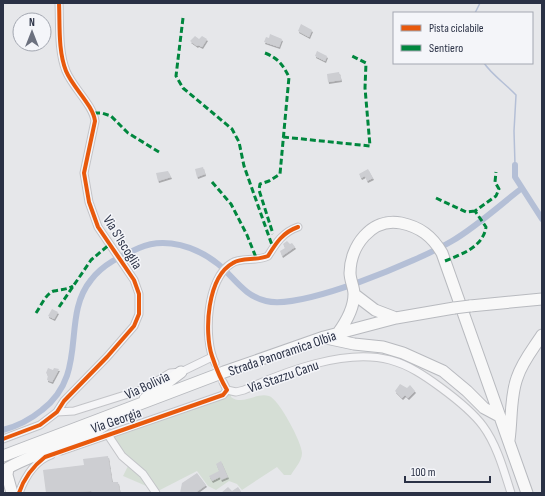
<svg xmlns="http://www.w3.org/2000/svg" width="545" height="496" viewBox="0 0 545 496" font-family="'Sofia Sans Condensed',sans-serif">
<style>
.green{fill:#d5ded5}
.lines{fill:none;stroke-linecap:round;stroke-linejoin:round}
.stream{stroke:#b4bfd6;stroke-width:1.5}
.canal{stroke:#b4bfd6;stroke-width:6}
.building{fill:#cdced2;filter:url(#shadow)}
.minor-casing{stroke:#c3c4c8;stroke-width:9}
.highway-casing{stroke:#b8babf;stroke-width:13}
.minor{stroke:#f5f5f7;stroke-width:7}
.highway{stroke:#f8f8f8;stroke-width:11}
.highway-bridge-casing{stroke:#b8babf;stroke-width:13;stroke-linecap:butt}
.highway-bridge{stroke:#f8f8f8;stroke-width:11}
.quiet{stroke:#00873e;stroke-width:3;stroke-dasharray:6 3;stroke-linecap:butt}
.cycleway-casing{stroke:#f4f5f9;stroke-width:6}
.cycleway{stroke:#e8590c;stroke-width:4}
.labels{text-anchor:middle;stroke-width:3;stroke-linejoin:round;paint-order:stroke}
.street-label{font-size:14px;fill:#2a3145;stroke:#f4f5f9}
</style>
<defs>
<filter id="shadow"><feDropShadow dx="1" dy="2" stdDeviation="0" flood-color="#0004"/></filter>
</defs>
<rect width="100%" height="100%" fill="#e6e7ea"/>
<path class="green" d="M231 393V397C243 406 256 392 269 396 279 399 302 443 302 453 302 461 295 468 291 475H284L277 467 242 490 237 484 229 481 216 490 208 486 197 471 158 491 123 476 130 462 117 445 114 436 187 411 221 395Z"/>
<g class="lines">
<path class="stream" d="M475 13 480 3
M484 63C492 75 506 84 516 95L514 131 515 165"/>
<path class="canal" d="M515 165V177L542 219
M3 430C18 426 31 419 42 410 90 373 60 318 91 280 103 264 121 256 139 248 165 236 197 247 218 264 234 277 244 296 266 301 302 310 418 261 452 241 476 227 500 205 522 188"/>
</g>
<path class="building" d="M301 24 312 30 309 37 298 31Z
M270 34 282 39 279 47 264 42 266 37 269 38Z
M195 36 199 39 202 36 207 39 202 47 198 45 197 46 190 41Z
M317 51 327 56 325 61 315 56Z
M339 72 341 80 328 82 327 74Z
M203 167 205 174 197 177 195 169Z
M368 169 373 178 367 181 365 176 361 178 359 174Z
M168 171 171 177 158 181 156 173Z
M287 241 290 244 292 243 295 247 282 256 280 251 285 248 283 244Z
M52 309 58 312 54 319 48 316Z
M48 368 53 370 54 368 59 369 52 382 47 380 48 375 46 373Z
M400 384 407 388 410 385 415 391 408 398 405 395 402 398 395 391Z
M108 456 112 482H118L120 493H94L91 491 46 493 43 470 84 465 83 459Z
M221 461 228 477 221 480 220 477 212 481 209 476 219 471 216 464Z
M197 473 206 485 195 493H180L182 483Z
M228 487 232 491 238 487 242 493H221Z"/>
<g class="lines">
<g class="minor-casing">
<path id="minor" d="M215 363C203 339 206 278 232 263 241 257 256 262 268 256 276 243 283 232 298 227
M227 390 236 392 244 390C284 372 345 348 390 360 409 365 425 376 440 387 455 398 472 411 483 426 497 445 504 471 511 493
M57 412 74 411 144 389 170 373 181 372 212 357
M108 435 122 456 143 474 156 493
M3 439 40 425 57 412 64 401 107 357 134 326 139 314V294L134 280 98 227 89 202 84 173 95 121C93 105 73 88 66 71 58 51 60 25 59 3
M61 451 223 395 227 390 223 382
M19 493C25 477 34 461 51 455"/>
</g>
<g class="highway-casing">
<path id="highway" d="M354 294 375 310 396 318
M470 306 542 299
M338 333C346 322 354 309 354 294 354 287 350 280 350 273 350 247 371 217 401 223 420 227 432 236 442 253L527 493
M326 338 354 344 383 347 403 353 443 371 467 391 484 408 499 416
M145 399 181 372
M509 440C512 420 510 397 517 378 522 362 533 349 542 335
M3 456 224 372 324 337 396 318 454 308
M12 493 7 475 8 468C38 450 90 441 113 418"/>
</g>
<use href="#minor" class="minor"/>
<use href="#highway" class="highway"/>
<g class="highway-bridge-casing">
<path id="highway-bridge" d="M454 308 470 306"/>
</g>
<use href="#highway-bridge" class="highway-bridge"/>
<path class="quiet" d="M183 18 176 76 183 88 232 129 239 142 244 166 273 248
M265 53C278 58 283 65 289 77L280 174 269 181 260 184 259 190 273 234
M94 113H102L111 116 128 133 159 152
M283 137 370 146 365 88 366 63 350 55
M212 182 231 204 247 235 257 260
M436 198 466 212 475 211
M445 261C462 254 483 247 486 227L475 211 496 196 499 189 495 182 496 172
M59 307 91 260 110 244
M36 313C41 306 46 293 54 291 62 289 66 290 73 286"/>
<g class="cycleway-casing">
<path id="cycleway" d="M3 439 40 425 57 412 64 401 107 357 134 326 139 314V294L134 280 98 227 89 202 84 173 95 121C93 105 73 88 66 71 58 51 60 25 59 3
M19 493C24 478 32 467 45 457L223 395 227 390C221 380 216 368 212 356 204 332 207 277 233 263 242 257 256 261 268 256 276 243 283 232 298 227"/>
</g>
<use href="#cycleway" class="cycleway"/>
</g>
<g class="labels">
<g class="street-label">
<text transform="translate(123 242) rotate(58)" y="5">Via S'Iscoglia</text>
<text transform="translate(282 353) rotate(-19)" y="5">Strada Panoramica Olbia</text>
<text transform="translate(283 376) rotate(-19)" y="5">Via Stazzu Canu</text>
<text transform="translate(147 385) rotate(-25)" y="5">Via Bolivia</text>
<text transform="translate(116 420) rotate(-19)" y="5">Via Georgia</text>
</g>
</g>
<rect width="545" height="496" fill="none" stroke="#2a3145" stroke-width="8"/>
<rect x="393" y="12" width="140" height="52" fill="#f4f5f9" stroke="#a3a7b1"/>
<rect x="401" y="25" width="20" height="6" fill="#e8590c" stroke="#a3a7b1"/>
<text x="429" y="32" font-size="12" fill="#2a3145">Pista ciclabile</text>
<rect x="401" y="45" width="20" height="6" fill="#00873e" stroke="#a3a7b1"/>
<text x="429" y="52" font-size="12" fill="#2a3145">Sentiero</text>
<g transform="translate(32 32)"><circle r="19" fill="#f4f5f9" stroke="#a3a7b1"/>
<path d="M0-3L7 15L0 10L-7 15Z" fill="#6c717f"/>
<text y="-6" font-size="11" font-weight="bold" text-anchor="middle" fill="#2a3145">N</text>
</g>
<path d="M405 476v6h85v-6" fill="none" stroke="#2a3145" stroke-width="2"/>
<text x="411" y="476" font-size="12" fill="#2a3145" stroke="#f4f5f9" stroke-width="3" paint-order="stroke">100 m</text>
</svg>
